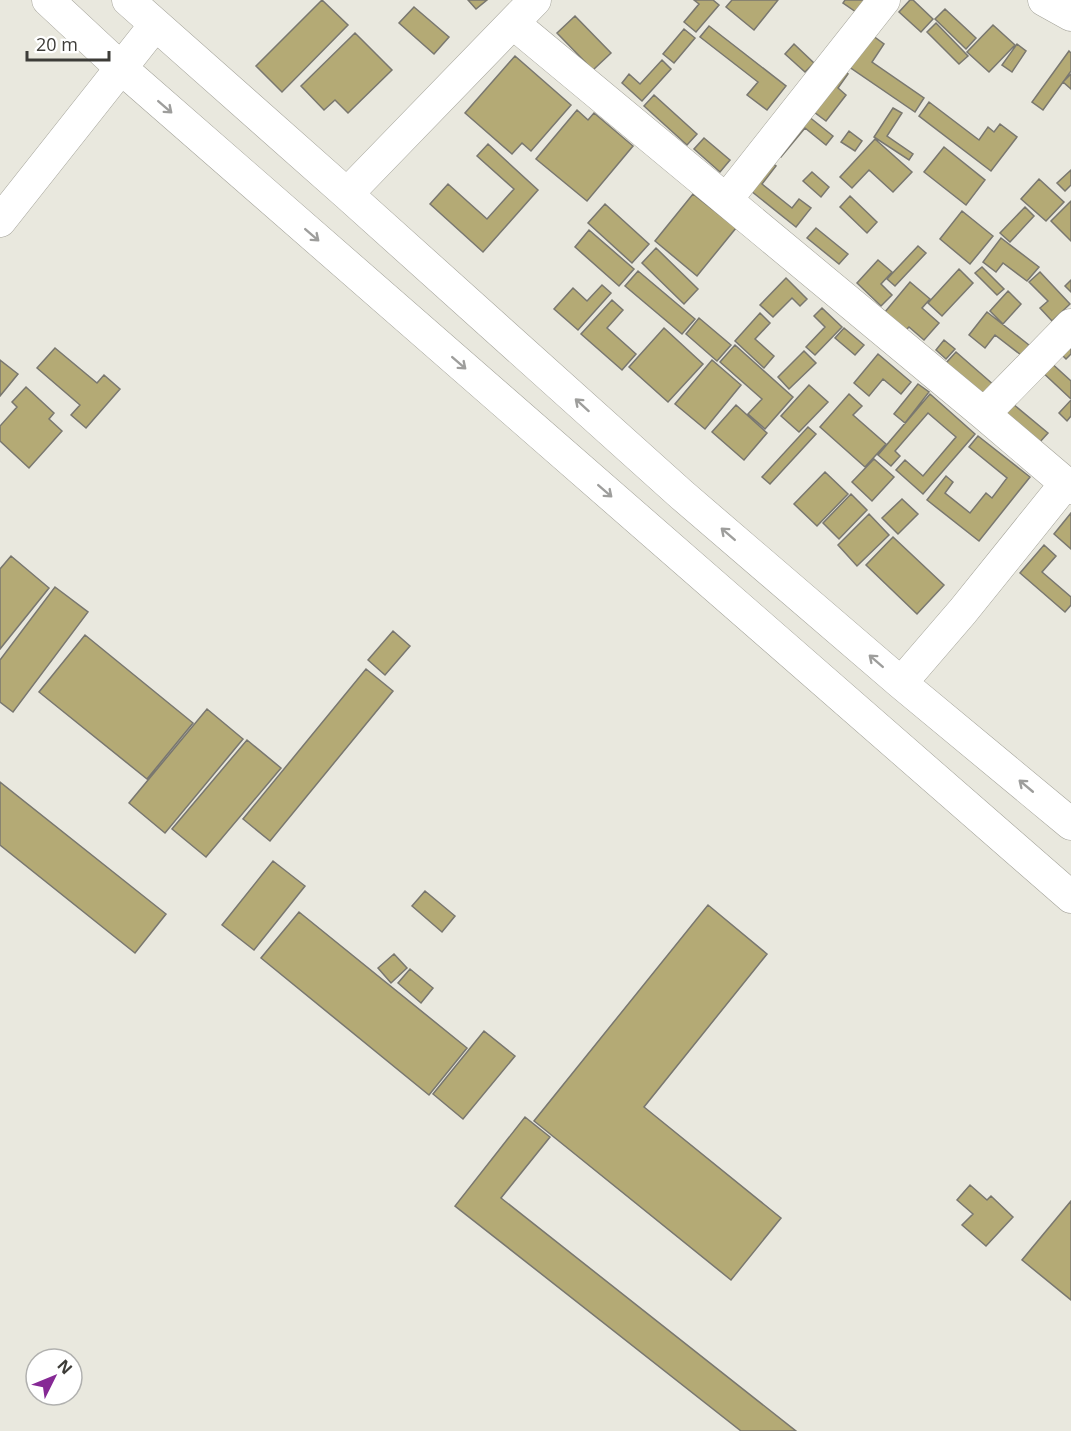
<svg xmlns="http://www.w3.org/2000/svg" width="1071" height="1431" viewBox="0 0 1071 1431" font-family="'Open Sans',sans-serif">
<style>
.building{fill:#b4aa75;stroke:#79776f;stroke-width:1.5}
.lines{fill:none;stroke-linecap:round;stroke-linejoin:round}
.minor-casing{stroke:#a3a299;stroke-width:33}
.minor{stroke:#fff;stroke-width:32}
.oneway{stroke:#9e9e9c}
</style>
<rect width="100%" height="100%" fill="#e9e8de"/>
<path class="building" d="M322 0 348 25 282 92 256 66Z
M468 0H487L476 9Z
M694 0H713L719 5 696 32 684 22 699 4Z
M732 0H778L754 30 726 7Z
M845 0H865L856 12 843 3Z
M910 0H913L933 19 921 32 899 12Z
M414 7 449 37 434 54 399 23Z
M945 9 976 38 966 49 935 19Z
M575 16 611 53 593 70 557 33Z
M936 23 968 56 959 64 927 32Z
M993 25 1015 45 989 72 967 52Z
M709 26 786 86 767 110 747 95 758 82 700 37Z
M684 29 695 38 674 63 663 54Z
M865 30 884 44 872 62 924 98 915 112 842 62Z
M355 33 392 70 348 113 335 100 324 110 301 86Z
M794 44 814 63 805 72 785 54Z
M1017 44 1026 51 1012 72 1002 65Z
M1069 51 1071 53V71L1043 110 1032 102Z
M515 56 571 105 531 151 522 143 512 154 465 113Z
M662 60 671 69 642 101 622 83 629 74 640 84Z
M837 65 848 74 838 88 846 95 826 121 806 106Z
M1071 74V89L1063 82Z
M654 95 697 134 687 145 644 106Z
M929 102 979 140 988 127 994 132 1000 124 1017 137 991 171 919 116Z
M893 108 902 113 887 136 913 154 909 160 874 137Z
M577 110 588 120 594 113 633 146 587 201 536 159Z
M803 112 833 136 826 145 805 128 781 157 772 149Z
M849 131 862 141 855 151 841 142Z
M704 138 730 160 720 172 694 149Z
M875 139 912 172 893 192 869 170 852 188 840 177Z
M488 144 538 190 483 252 430 204 448 184 487 219 514 189 477 156Z
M944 147 985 180 966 205 924 172Z
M768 160 776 166 762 184 792 208 799 199 811 208 796 227 746 187Z
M1071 170V185L1065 191 1057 183Z
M812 172 829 187 821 197 803 181Z
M1039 179 1064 202 1046 221 1021 199Z
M693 194 736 228 697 276 655 241Z
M850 196 877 222 867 233 840 207Z
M1071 201V241L1051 221Z
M605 204 649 244 632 263 588 223Z
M1025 207 1034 216 1010 242 1000 233Z
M962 211 993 236 970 264 940 239Z
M816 228 848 254 839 264 807 238Z
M589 230 634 269 619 286 575 247Z
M1001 238 1039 267 1027 281 1003 263 996 272 983 262Z
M918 246 926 253 895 286 887 279Z
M656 248 698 289 684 304 642 263Z
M878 260 892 272 881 284 892 295 881 306 857 283Z
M982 267 1004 289 997 295 975 273Z
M959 269 973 283 942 316 928 303Z
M638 271 695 319 682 334 625 286Z
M1040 272 1070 304 1052 321 1040 308 1048 301 1029 282Z
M786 278 807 299 800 306 792 298 773 317 760 305Z
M1071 280V292L1065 286Z
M910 282 930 299 922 308 939 323 924 340 909 327 906 330 885 312Z
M602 285 611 293 578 330 554 309 573 288 587 301Z
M1008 291 1021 304 1003 324 990 311Z
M612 300 623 310 607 328 636 354 622 370 581 334Z
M822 308 842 327 815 355 806 347 825 327 814 316Z
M987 312 1029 345 1021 355 995 335 985 348 969 335Z
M760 313 770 323 755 339 774 356 764 368 735 341Z
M699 318 731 345 717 361 686 334Z
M664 328 703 364 668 402 629 367Z
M844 328 864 345 855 355 835 338Z
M1071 337V354L1066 359 1057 350Z
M944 340 955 349 946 359 936 350Z
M735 345 793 397 765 429 748 414 762 399 720 362Z
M55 348 97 383 104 375 120 389 86 428 71 415 80 405 37 368Z
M804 351 816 363 789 389 778 377Z
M956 352 995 386 986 397 946 363Z
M878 354 911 382 901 394 883 379 869 396 854 383Z
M0 360 18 374 0 396Z
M712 360 741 385 705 429 675 404Z
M1048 360 1071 381V399L1039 369Z
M918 384 929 392 905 423 894 414Z
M809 385 828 402 799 432 781 416Z
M26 387 54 413 49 419 62 431 29 468 0 441V426L17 407 12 402Z
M849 394 862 406 853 415 886 444 865 467 820 427Z
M930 394 975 434 923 494 896 470 905 460 923 476 956 437 928 413 895 451 900 456 891 466 878 455Z
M1007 399 1048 433 1039 443 999 409Z
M1071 400V416L1067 421 1059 413Z
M736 405 767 433 744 460 712 432Z
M808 427 816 434 770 484 762 477Z
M978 436 1030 477 979 541 927 500 946 476 953 482 945 493 970 513 986 493 992 498 1007 478 969 447Z
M874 459 894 477 872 501 852 482Z
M825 472 848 494 817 526 794 504Z
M851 494 867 510 839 539 823 523Z
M902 499 918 514 898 534 882 518Z
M1071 513V549L1054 534Z
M869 514 889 535 857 566 838 545Z
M893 537 944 585 917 614 866 565Z
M1044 545 1056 556 1042 572 1071 597V605L1065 612 1020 573Z
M11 556 49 588 0 649V569Z
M55 587 88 612 13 712 0 702V660Z
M393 631 410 646 385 675 368 660Z
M85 635 193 723 147 779 39 692Z
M366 669 393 691 270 841 243 819Z
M207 709 243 739 165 833 129 803Z
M247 740 281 768 206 857 172 829Z
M0 782 166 914 135 953 0 845Z
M273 861 305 886 254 950 222 925Z
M425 891 455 916 442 932 412 906Z
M708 905 767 954 644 1107 781 1218 731 1280 534 1121Z
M299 912 467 1048 429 1095 261 958Z
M394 954 407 968 391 983 378 968Z
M410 969 433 988 421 1003 398 983Z
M484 1031 515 1056 463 1119 433 1094Z
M525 1117 550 1137 501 1198 796 1431H741L455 1206Z
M970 1185 987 1200 991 1196 1013 1217 986 1246 962 1225 973 1214 957 1200Z
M1071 1201V1300L1022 1260Z"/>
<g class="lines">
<g class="minor-casing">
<path id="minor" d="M48 0 121 68 1071 897
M128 0 347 194 682 495 901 683 1071 824
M1044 0 1071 15
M513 23 984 414 1071 488
M347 194 535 0
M726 200 884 0
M0 221 155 25
M984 414 1071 325
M901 683 963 611 1066 483"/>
</g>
<use href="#minor" class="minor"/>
</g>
<defs><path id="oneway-shaft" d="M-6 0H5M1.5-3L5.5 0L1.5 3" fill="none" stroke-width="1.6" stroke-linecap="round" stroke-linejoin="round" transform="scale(1.5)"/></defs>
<g class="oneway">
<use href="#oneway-shaft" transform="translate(165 107) rotate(41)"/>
<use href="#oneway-shaft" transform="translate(312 235) rotate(41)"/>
<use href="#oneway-shaft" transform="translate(459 363) rotate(41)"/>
<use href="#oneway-shaft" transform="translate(582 405) rotate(-138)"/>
<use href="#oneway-shaft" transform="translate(605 491) rotate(41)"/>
<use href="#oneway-shaft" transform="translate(728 534) rotate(-139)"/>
<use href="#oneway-shaft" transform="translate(876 661) rotate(-139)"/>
<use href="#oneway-shaft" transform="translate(1026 786) rotate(-140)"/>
</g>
<g transform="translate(54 1377) rotate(47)"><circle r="28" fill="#ffffff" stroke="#b1b1af" stroke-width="1.5"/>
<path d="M0-4.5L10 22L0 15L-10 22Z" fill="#862995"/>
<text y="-9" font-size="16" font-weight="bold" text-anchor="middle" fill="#3d3c38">N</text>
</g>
<path d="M27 51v9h82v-9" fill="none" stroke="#3d3c38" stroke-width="3"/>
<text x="36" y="51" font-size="18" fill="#3d3c38" stroke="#ffffff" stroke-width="4.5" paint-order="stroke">20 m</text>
</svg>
